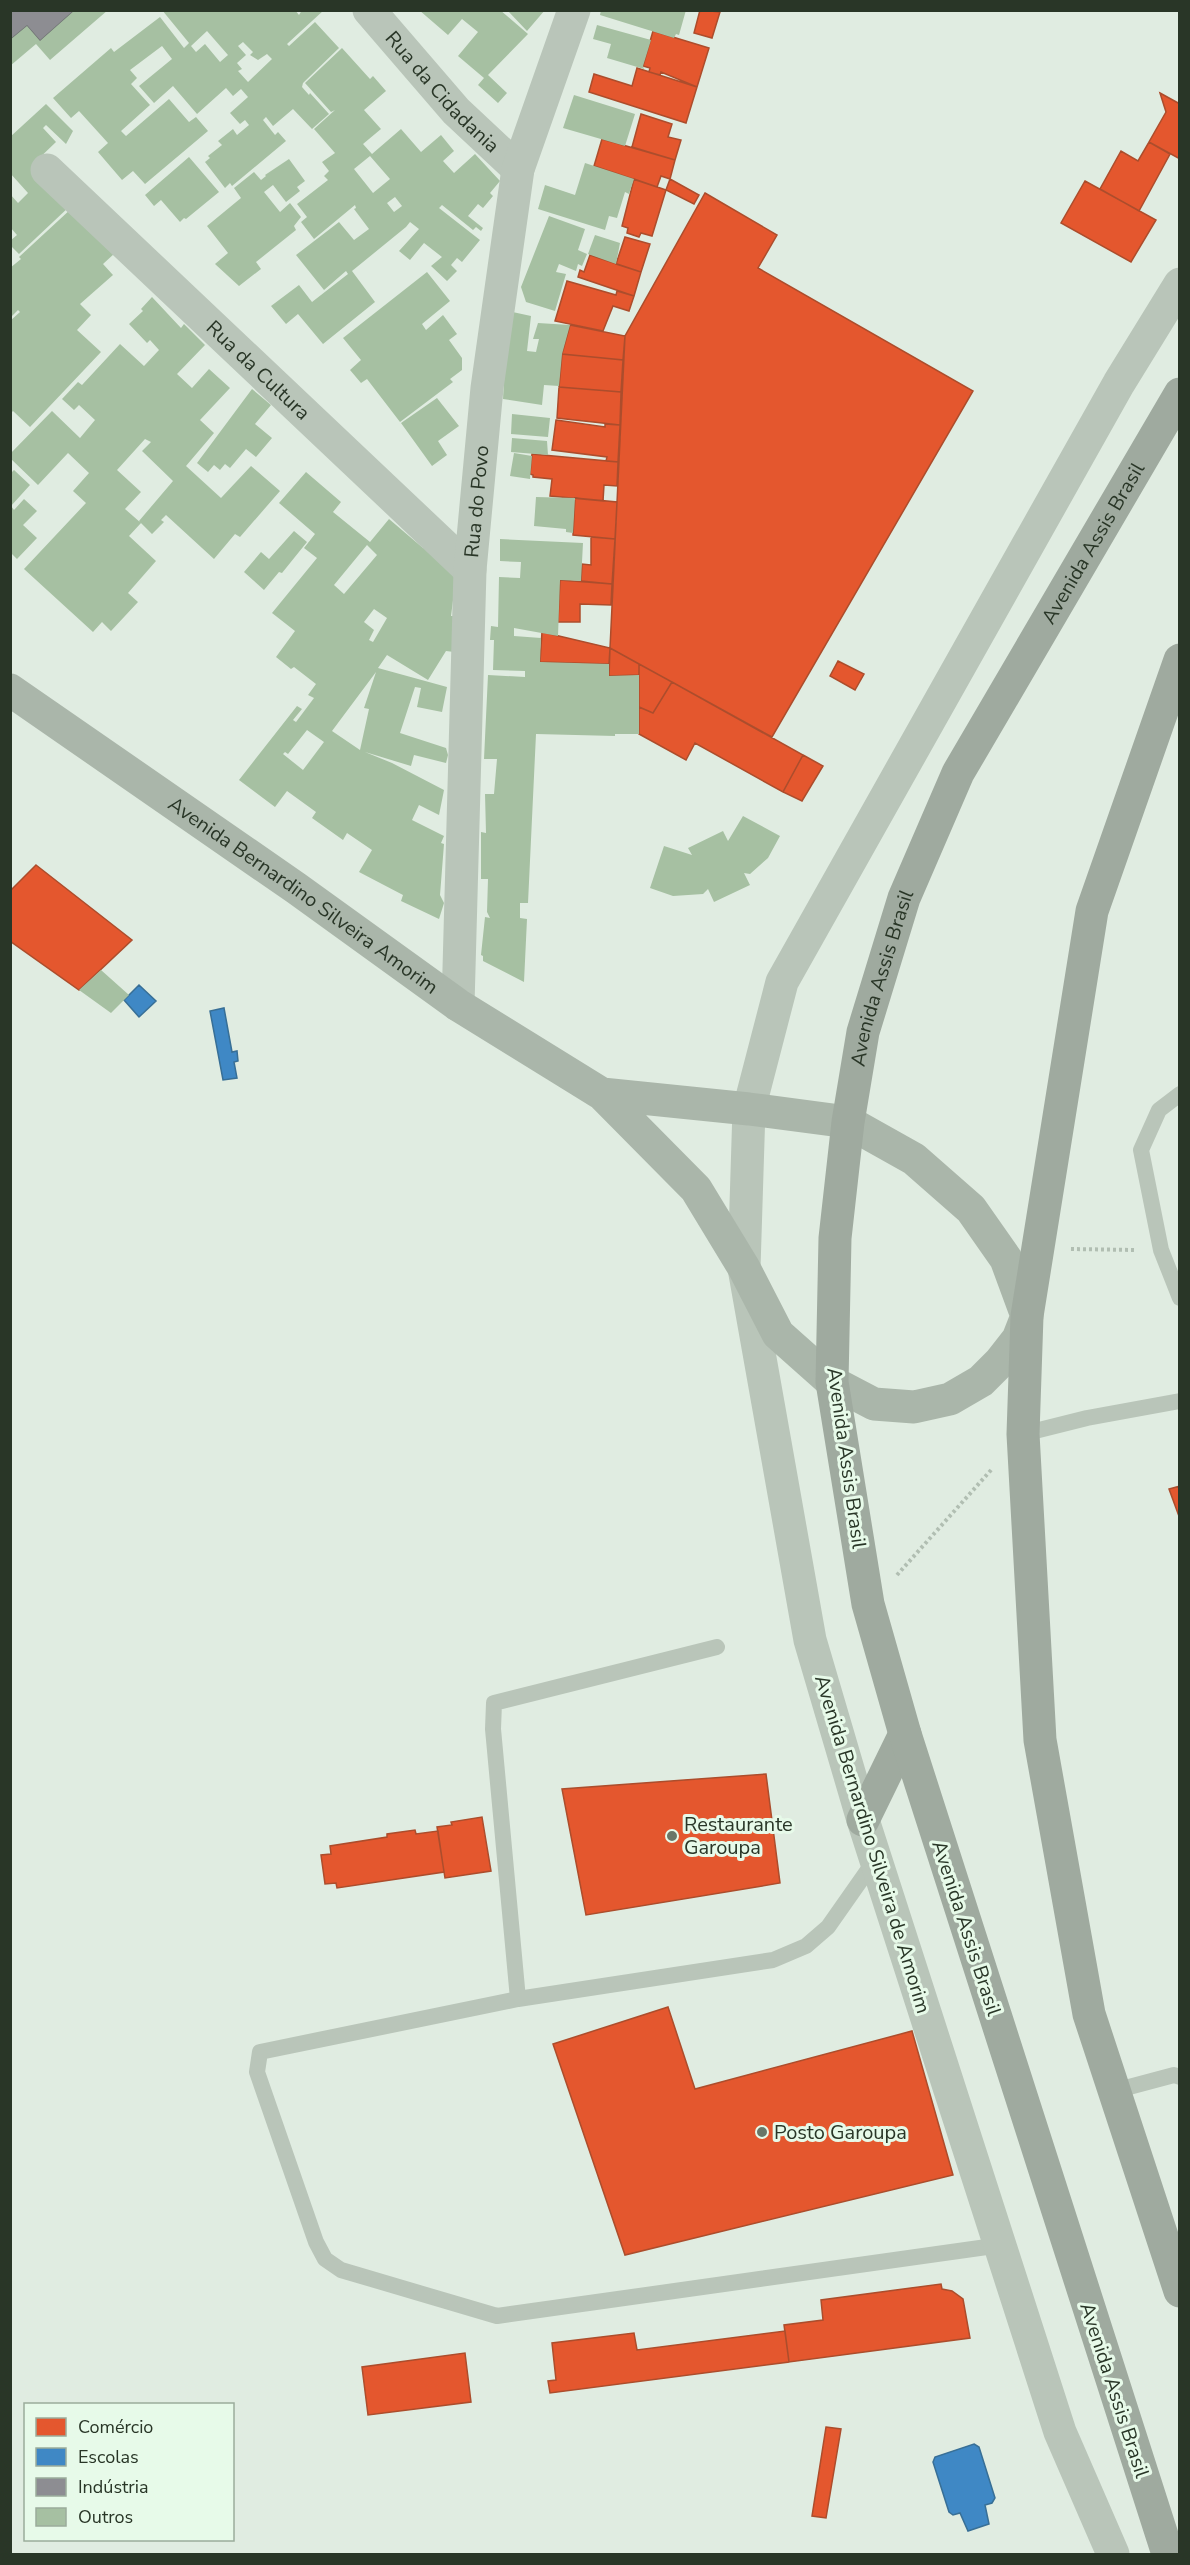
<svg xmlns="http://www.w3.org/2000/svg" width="1190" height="2565" viewBox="0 0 1190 2565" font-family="'Nunito Sans',sans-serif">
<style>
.shops{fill:#e4572e;stroke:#ac4d2c;stroke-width:1.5}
.schools{fill:#3f88c5;stroke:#386f96;stroke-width:1.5}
.industry{fill:#8d8d92;stroke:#6f7372;stroke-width:1.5}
.building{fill:#a6c0a2;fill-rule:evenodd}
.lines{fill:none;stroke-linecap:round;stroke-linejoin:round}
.path{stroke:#b1beb2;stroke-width:4;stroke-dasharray:3 3;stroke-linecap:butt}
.lane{stroke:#b9c5b9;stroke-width:16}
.street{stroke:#b9c5b9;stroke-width:33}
.secondary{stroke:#aab6aa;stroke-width:33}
.primary{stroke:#9faa9f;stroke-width:33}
.poi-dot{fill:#697668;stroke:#e7fae9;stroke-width:2}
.labels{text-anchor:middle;stroke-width:6;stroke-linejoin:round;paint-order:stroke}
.street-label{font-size:20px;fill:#293627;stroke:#e7fae9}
.poi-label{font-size:20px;fill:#293627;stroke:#e7fae9;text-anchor:start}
</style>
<rect width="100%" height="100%" fill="#e0ece1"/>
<path class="shops" d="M700 10 720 12 712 38 694 33Z
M653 31 709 48 697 87 661 72 660 75 649 72 650 68 643 66Z
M637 68 697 87 686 123 589 92 594 74 632 86Z
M1160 93 1180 104V159L1149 142 1166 112Z
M641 114 672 124 668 137 681 140 675 160 632 147Z
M602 139 675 160 670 179 661 176 657 187 594 166Z
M1149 142 1170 154 1139 211 1100 189 1121 151 1138 161Z
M634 179 666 190 652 236 641 233 639 237 627 233 628 228 622 226Z
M670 179 699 195 694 204 666 190Z
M1085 181 1156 220 1131 262 1061 223Z
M705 193 777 235 758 268 973 391 772 737 610 648 625 336Z
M625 237 650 244 641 272 616 264Z
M590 255 641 272 634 296 578 277 580 270 584 272Z
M567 281 616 295 617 291 634 296 629 311 613 306 603 331 555 321Z
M570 325 625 336 623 360 562 354Z
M562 354 623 360 621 392 559 387Z
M559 387 621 392 620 425 557 418Z
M556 420 605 427V424L620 425 618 462 606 461 607 457 552 450Z
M532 454 618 462 617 486 604 485 603 501 550 496 552 479 533 477V475L530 474Z
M575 498 617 502 615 539 573 535Z
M591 537 615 539 612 584 581 581 582 564 591 565Z
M560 580 612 584 611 605 580 604V622H558Z
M542 632 610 648 609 664 540 662Z
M610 648 639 664V675L609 676Z
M838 661 864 674 855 690 830 676Z
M639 664 672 682 653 713 639 707Z
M672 682 803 755 783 792 695 743 686 760 639 734V707L653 713Z
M803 755 823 766 802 801 783 792Z
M36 865 132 940 79 990 10 941V891Z
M1180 1486V1519L1169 1489Z
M766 1774 780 1883 586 1915 562 1789Z
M482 1817 491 1871 445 1878 437 1827 452 1825 451 1822Z
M415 1830 416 1834 438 1831 444 1872 337 1888 336 1883 325 1884 321 1855 331 1854 330 1846 387 1837V1834Z
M668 2007 695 2089 912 2031 953 2175 625 2255 553 2044Z
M941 2284 942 2289 952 2291 963 2299 970 2338 789 2362 784 2325 823 2320 821 2300Z
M785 2331 789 2362 550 2393 548 2381 556 2380 552 2343 634 2333 637 2350Z
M465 2353 471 2402 368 2415 362 2367Z
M826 2427 841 2429 826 2518 812 2516Z"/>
<path class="schools" d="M139 985 156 1001 139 1017 124 1000Z
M224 1008 232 1052 237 1051 238 1061 234 1062 237 1078 223 1080 210 1011Z
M974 2444 979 2447 995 2498 992 2503 985 2505 989 2524 968 2531 960 2513 953 2515 949 2512 933 2462 935 2457Z"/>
<path class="industry" d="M10 10H75L40 41 27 26 10 40Z"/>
<path class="building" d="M75 10H108L50 60 36 44 10 66V40L27 26 40 41Z
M162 10H295L299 15 302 10H324L287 44 289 46 315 22 339 48 303 83 302 87 309 95 310 93 329 114 312 129 293 109 273 126 266 117 263 120 275 135 278 132 286 141 232 186 230 183 225 188 205 162 210 158 208 156 222 145 218 141 233 129 237 135 249 125 245 120 240 124 230 113 248 97 241 89 233 96 226 88 197 114 173 86 154 103 139 86 172 59 162 46 130 70 137 78 131 84 150 105 121 131 126 136 169 99 189 122 196 117 208 131 145 184 133 171 122 180 98 152 108 143 79 111 71 118 53 98 111 48 114 52 160 17 184 48 189 43ZM207 31 228 55 220 62 205 44 196 52 191 46ZM243 42 253 52 250 55 258 60 267 54 272 59 248 82 238 71 242 69 237 63 246 55 238 46Z
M419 10H500L528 34 488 75 507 93 498 103 478 85 484 78 458 56 478 32 462 19 448 35Z
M507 10H545L527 31Z
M601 10H686L679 35 676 34 674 38 600 15Z
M597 25 651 40 643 66 644 69 607 58 611 44 593 39Z
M342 48 370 79 373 76 386 91 364 110 381 129 363 144 372 154 401 129 421 152 441 135 454 151 443 161 454 173 475 154 500 181 490 193 493 196 483 208 478 204 468 216 483 228 481 231 476 227 473 230 442 205 439 208 480 240 462 262 457 258 451 265 457 271 447 281 431 266 442 257 424 243 410 260 399 251 419 229 410 222 406 227 352 271 375 302 323 344 298 314 286 324 271 306 299 285 312 302 348 274 346 271 324 290 296 255 339 222 354 240 369 229 354 209 356 208 355 205 314 239 301 222 307 217 297 204 328 180 324 176 329 171 322 162 335 153 314 129 335 110 331 112 305 83ZM370 156 390 179 373 193 354 169ZM395 197 402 206 394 212 387 203Z
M574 95 635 114 625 146 563 128Z
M46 104 73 131 66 144 46 125 43 128 56 142 32 165 70 206 19 254 10 245V241L17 235 10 227V194L18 203 28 193 10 173V137Z
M189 157 219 192 186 219 184 218 180 222 161 200 154 206 145 195Z
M289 159 305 181 297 187 300 191 286 202 273 185 264 192 280 212 290 203 301 217 294 226 296 230 256 262 261 269 239 286 215 264 228 253 207 226 241 198 234 188 254 172 261 180 266 176 265 175Z
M585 163 634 179 629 194 625 192 617 218 609 216 605 230 538 209 545 185 575 195Z
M72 208 115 253 103 264 113 275 80 304 91 315 77 330 101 352 30 427 13 411 10 414V321L20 312 18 310 10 318V268L21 259 19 257Z
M549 216 585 229 578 250 587 254 582 266 578 264 576 271 559 264 556 272 566 274 555 311 526 302 521 287Z
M595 235 620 243 616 264 588 254Z
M427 272 450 301 422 324 426 330 443 315 457 334 449 340 462 358V370L450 379 453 382 400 422 367 379 361 383 350 370 361 360 343 338Z
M152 297 181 328 184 324 205 345 177 374 192 388 209 369 230 388 200 420 214 433 186 466 221 498 251 466 280 491 240 537 235 534 214 559 166 515 161 520 164 522 152 534 139 521 173 481 142 451 151 442 145 439 117 470 141 492 125 509 141 523 129 536 156 561 128 593 138 602 111 631 102 622 93 632 24 569 86 503 73 491 89 473 68 453 38 485 10 458V454L52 411 80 438 95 420 79 405 74 410 62 399 78 382 82 385 120 344 144 366 159 350 150 340 147 343 129 324 143 311 141 309Z
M508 311 531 316 527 351 536 352 539 339H533L538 323 570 325 562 354 559 386 544 385 542 405 503 399Z
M252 389 271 405 255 424 272 438 256 457 246 449 230 468 225 464 220 470 214 465 208 472 197 463Z
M437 398 459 426 438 441 447 455 432 466 401 423Z
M512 414 550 418 548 437 511 434Z
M512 438 547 441 548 455 511 452Z
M514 453 532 456 530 479 510 476Z
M14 470 30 485 11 506 14 510 24 499 37 511 23 525 37 538 17 559 10 552V474Z
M306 472 341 502 333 512 370 542 389 519 423 548 428 543 457 569 451 616H455L454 652 446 651 428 680 387 655 378 668 447 687 442 712 417 707 421 688 415 687 400 733 446 748 448 755 446 763 414 755 411 766 365 752 392 763 444 790 439 815 419 805 412 820 444 836 441 843 444 844 440 895 444 903 439 919 401 901 403 895 359 872 372 850 347 833 343 840 312 818 316 812 287 791 275 807 239 780 297 706 302 709 293 720 296 722 314 698 308 695 316 684 294 667 291 669 276 657 295 631 272 613 317 558 304 548 315 534 279 503ZM367 545 377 555 344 594 334 585ZM374 609 387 618 373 642 369 640 374 630 364 622ZM376 672 364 708 369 709 360 750 332 731ZM307 730 324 742 303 770 283 754 285 752 288 754Z
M536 497 575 498 573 533 566 532V529L534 526Z
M294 531 307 542 282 573 279 572 264 590 244 572 261 552 269 559Z
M500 539 583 543 581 581 560 580 558 636 514 628V636L541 638 540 662 609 664V676L639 675V734H615V736L536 734 528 903H520V918L527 919 524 982 483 961V956L481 955 485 917 490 918 487 912 488 879H481V832L486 833 485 794H494L497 759H484L488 675 525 677V671L493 670 494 640H490L491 626 498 627 499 577 520 578 521 562 500 561Z
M743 816 780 836 768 858 750 874 744 873 750 885 714 902 708 889 703 894 673 896 650 888 664 846 692 855 688 848 723 831 728 841Z
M101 970 129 995 111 1013 79 990Z"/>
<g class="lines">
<path class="path" d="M1071 1249 1136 1250
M897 1575 992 1469"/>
<path class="lane" d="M1180 1094 1159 1110 1141 1150 1161 1250 1180 1298
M1023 1434 1087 1418 1180 1401
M875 1860 828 1927 806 1946 773 1960 518 1999 260 2052 257 2072 316 2242 325 2259 341 2270 497 2316 1001 2245
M518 1999 493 1729 494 1703 717 1647
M1114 2091 1174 2075 1180 2077"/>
<g class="street">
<path id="s1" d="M369 10 456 111 518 169"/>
<path id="s2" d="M47 170 470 570"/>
<path id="s3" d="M458 1005 470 570 487 388 518 169 574 10"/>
<path d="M1113 2554 1060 2432 863 1820 810 1640 744 1268 749 1109 782 982 1119 383 1180 284"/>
</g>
<path class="secondary" id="s4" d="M10 690 296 888 458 1005 602 1094 696 1189 744 1268 778 1334 832 1382 874 1404 914 1407 950 1399 981 1381 1000 1362 1018 1339 1027 1316 1006 1259 971 1209 914 1159 848 1122 749 1109 602 1094"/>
<g class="primary">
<path d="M1180 660 1092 911 1027 1316 1023 1434 1040 1740 1089 2014 1180 2291"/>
<path d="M863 1820 905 1734"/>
<path id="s5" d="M1168 2554 905 1734 868 1604 832 1382 835 1238 848 1122 863 1032 904 898 958 773 1180 394"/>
</g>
</g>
<g class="poi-dot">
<circle cx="672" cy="1836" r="6"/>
<circle cx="762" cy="2132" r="6"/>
</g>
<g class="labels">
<g class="street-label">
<text dy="7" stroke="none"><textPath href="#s1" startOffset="110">Rua da Cidadania</textPath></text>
<text dy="7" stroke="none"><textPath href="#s2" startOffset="291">Rua da Cultura</textPath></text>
<text dy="7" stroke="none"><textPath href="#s3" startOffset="504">Rua do Povo</textPath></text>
<text dy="7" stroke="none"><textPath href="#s5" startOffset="2116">Avenida Assis Brasil</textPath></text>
<text dy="7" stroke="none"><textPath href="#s4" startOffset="358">Avenida Bernardino Silveira Amorim</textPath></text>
<text dy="7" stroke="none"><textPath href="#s5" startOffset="1630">Avenida Assis Brasil</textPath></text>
<text transform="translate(847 1458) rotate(82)" y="7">Avenida Assis Brasil</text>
<text transform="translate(873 1844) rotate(73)" y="7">Avenida Bernardino Silveira de Amorim</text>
<text transform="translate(967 1928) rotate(72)" y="7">Avenida Assis Brasil</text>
<text transform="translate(1115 2390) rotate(72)" y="7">Avenida Assis Brasil</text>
</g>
<g class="poi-label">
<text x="684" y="1831">Restaurante<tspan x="684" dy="23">Garoupa</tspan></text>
<text x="774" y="2139">Posto Garoupa</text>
</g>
</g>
<rect width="1190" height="2565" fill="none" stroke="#293627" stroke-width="24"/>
<rect x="24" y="2403" width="210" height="138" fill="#e7fae9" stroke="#9bac9b" stroke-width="1.5"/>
<rect x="36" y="2418" width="30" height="18" fill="#e4572e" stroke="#9bac9b" stroke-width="1.5"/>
<text x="78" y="2433" font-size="18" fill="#293627">Comércio</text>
<rect x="36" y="2448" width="30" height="18" fill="#3f88c5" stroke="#9bac9b" stroke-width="1.5"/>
<text x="78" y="2463" font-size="18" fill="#293627">Escolas</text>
<rect x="36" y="2478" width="30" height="18" fill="#8d8d92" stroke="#9bac9b" stroke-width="1.5"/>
<text x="78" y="2493" font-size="18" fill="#293627">Indústria</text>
<rect x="36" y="2508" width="30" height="18" fill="#a6c0a2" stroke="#9bac9b" stroke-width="1.5"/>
<text x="78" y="2523" font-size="18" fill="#293627">Outros</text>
</svg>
